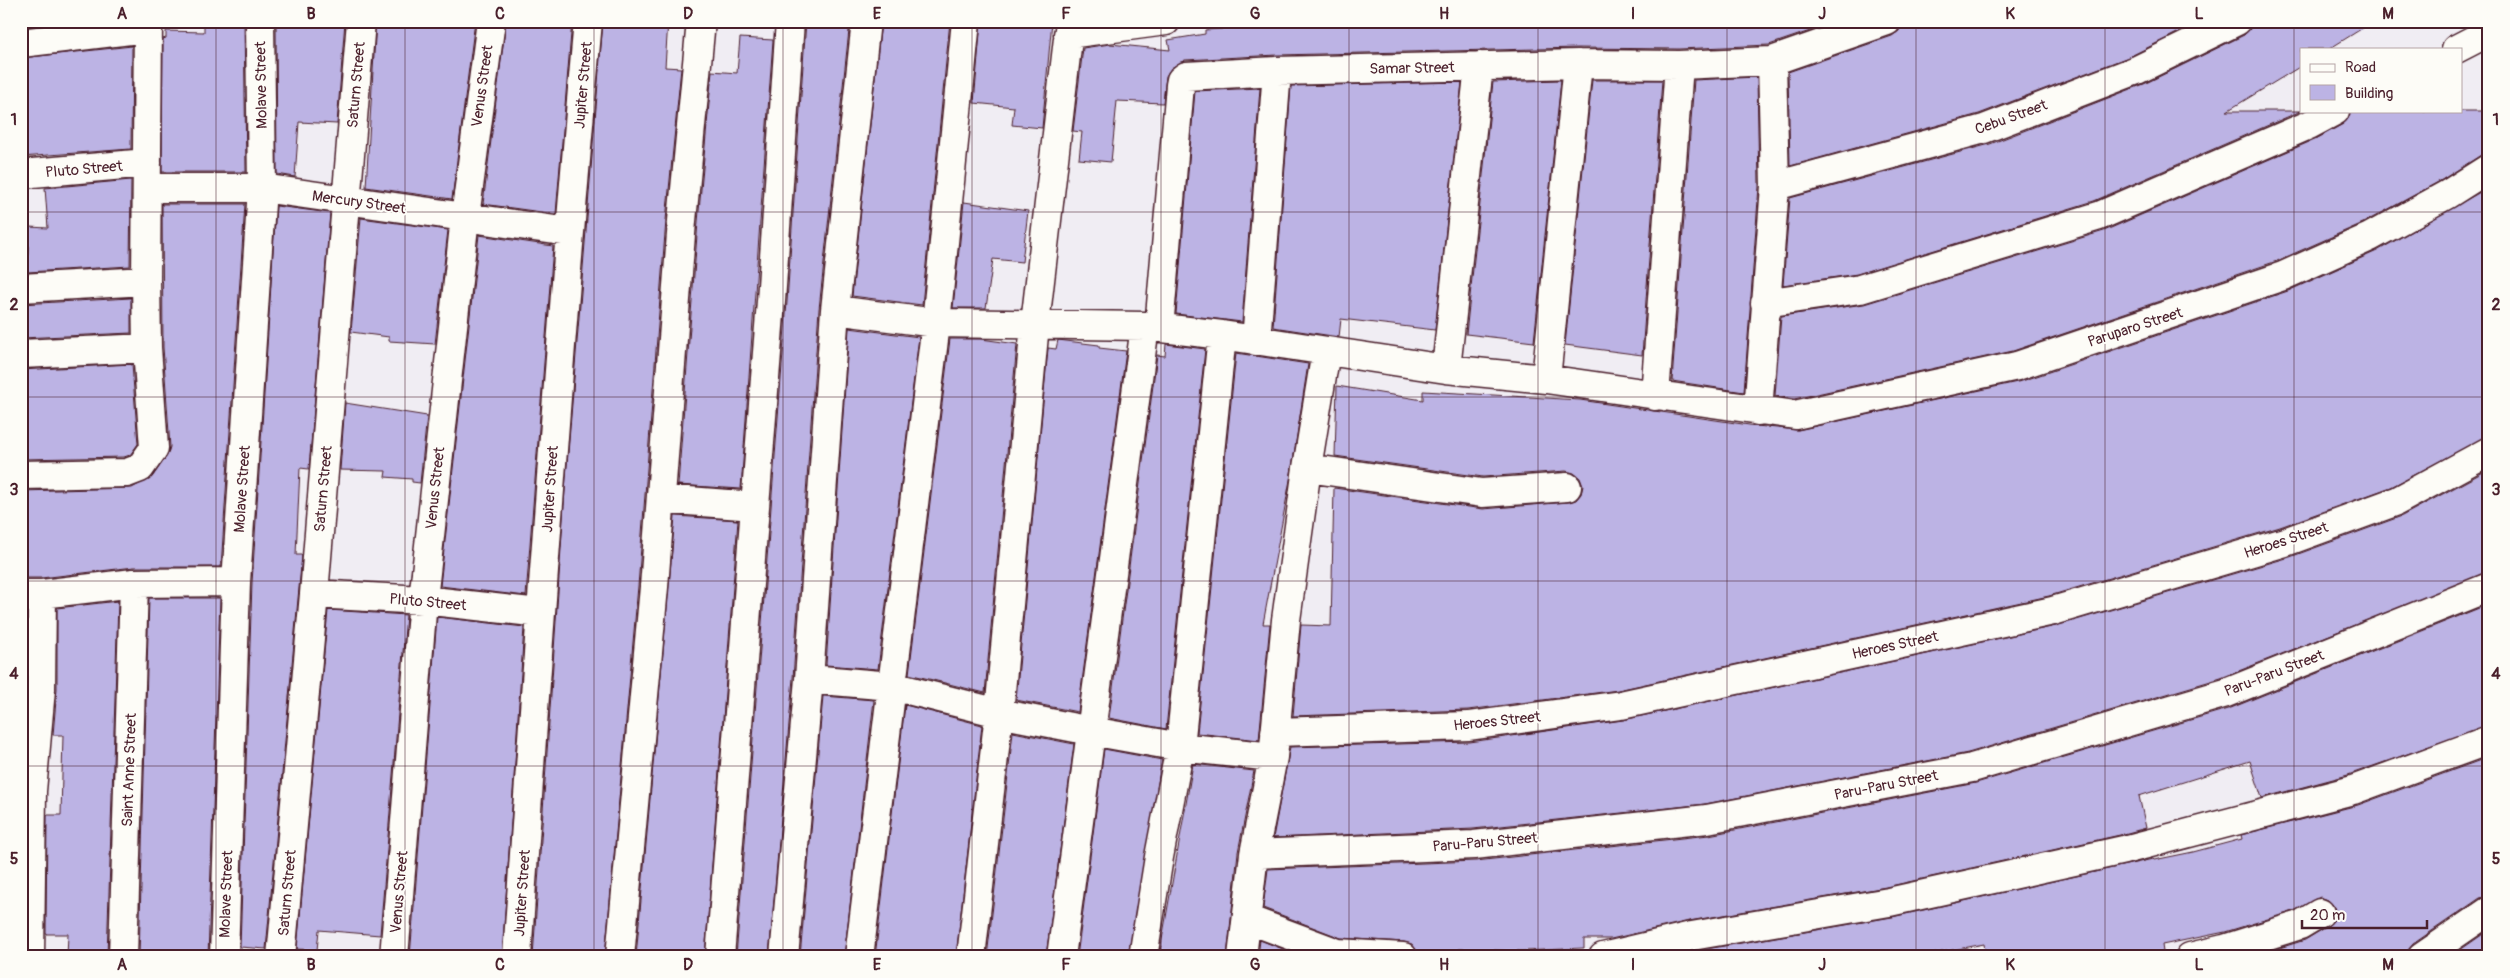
<svg xmlns="http://www.w3.org/2000/svg" width="2510" height="978" viewBox="0 0 2510 978" font-family="Pangolin,sans-serif">
<style>
.building{fill:#bcb3e4;stroke:#4a1f2b}
.lines{fill:none;stroke-linecap:round;stroke-linejoin:round}
.street-casing{stroke:#4a1f2b;stroke-width:31}
.street{stroke:#fdfcf7;stroke-width:28}
.grid{fill:none;stroke:#4a1f2b;stroke-width:1;stroke-opacity:0.55}
.labels{text-anchor:middle;stroke-width:4;stroke-linejoin:round;paint-order:stroke}
.street-label{font-size:15px;fill:#4a1f2b;stroke:#fdfcf7}
.neatline{fill:none;stroke:#4a1f2b;stroke-width:2}
.grid-label{font-size:16px;text-anchor:middle;font-weight:bold;fill:#4a1f2b}
</style>
<rect width="100%" height="100%" fill="#f0edf3"/>
<filter id="ink" filterUnits="userSpaceOnUse"><feTurbulence type="fractalNoise" baseFrequency=".02" numOctaves="2"/><feDisplacementMap in="SourceGraphic" scale="10" xChannelSelector="R" yChannelSelector="G"/><feConvolveMatrix kernelMatrix="1 2 1 2 8 2 1 2 1" color-interpolation-filters="sRGB"/></filter>
<g filter="url(#ink)">
<path class="building" d="M21 21H68V22L21 27Z
M204 21H244L246 172H162L163 39 166 38V31L204 32Z
M276 21H345L337 124 299 122 295 177 277 174Z
M376 21H475L452 199 366 187Z
M506 21H572L556 214 483 204Z
M603 21H668L665 67 681 68 666 220 638 586 605 957H533L565 490Z
M806 21H850L819 309 793 678 769 957H736L787 302Z
M881 21H950L922 305 852 296Z
M981 21H1052L1042 128 1012 125 1014 107 974 103Z
M1222 21H1839L1769 45 1679 49 1578 48 1277 55 1185 60 1171 68 1166 76 1163 103 1117 101 1111 162 1079 159 1082 132 1073 131 1083 48 1110 44 1170 50 1168 40 1205 34V30L1222 29Z
M1902 21H2201L2131 56 1979 114 1790 166 1788 72 1892 36 1899 31Z
M2252 21H2374L2329 49H2301V66L2227 111H2301L2094 201 1857 274 1783 285 1790 198 1990 144 2144 84 2244 35 2250 29Z
M740 38 773 40 741 489 678 485 698 222 712 71 737 73Z
M132 46 131 149 21 157V58Z
M1757 77 1759 186 1744 392 1672 381 1694 80Z
M1561 80 1534 342 1466 334 1493 82Z
M1592 80H1662L1642 355 1565 345Z
M1462 82 1435 330 1341 319 1339 337 1273 327 1291 86Z
M1260 88 1242 322 1176 314 1195 91Z
M2351 111H2489V152L2481 155 2440 181 2363 223 2277 261 2013 351 1794 399 1775 396 1781 316 1864 304 2104 231 2316 139 2343 124 2348 119Z
M131 180 130 266 27 272 29 227 48 228 45 188Z
M2489 187V435L2391 487 2280 527 2049 596 1618 690 1468 710 1293 716 1301 625 1331 626 1334 488 1483 509 1569 502 1576 500 1581 494 1583 486 1580 478 1574 473 1566 471 1483 477 1335 456 1337 386 1423 400V391L1580 400 1756 426 1798 430 2022 381 2288 291 2377 251Z
M964 202 1028 211 1022 262 993 259 986 308H953Z
M162 204H245L221 567H134L41 578H21V491L132 488 152 477 167 456 170 447 163 347Z
M276 206 330 213 309 469 300 468 296 555H302L266 949 240 947 252 583Z
M361 218 448 230 435 344 389 341V337L351 332Z
M479 235 553 246 526 596 440 586Z
M131 298V333L21 338V304Z
M849 328 919 337 878 669 826 665Z
M950 339H981L1017 344 985 693 909 674Z
M1058 340 1099 345V348L1126 351 1078 712 1016 700 1048 348 1056 349Z
M1166 344 1205 349 1166 729 1109 718 1157 355 1165 356Z
M1236 353 1308 364 1290 480 1263 624H1270L1259 740 1197 733Z
M132 364 138 444 130 455 124 457 21 459V370Z
M345 403 427 416 420 483 412 482V479L385 477 386 471 340 470Z
M2489 469V572L2221 678 1968 753 1705 804 1473 829 1273 838 1290 747 1470 742 1623 720 2056 626 2290 557 2402 516Z
M675 516 738 520 705 957H636Z
M149 598H220L208 957H139Z
M118 601 107 957H67L68 934H46L47 815H61L63 735H53L57 689V608Z
M2489 604V725L2348 775 2262 798 2250 761 2139 796 2146 828 2120 835 1886 887 1689 921 1611 939H1584V948L1522 951 1459 949V954L1418 953 1412 944 1404 942 1341 938 1263 908 1268 869 1476 861 1709 835 1976 783 2231 708Z
M21 610H26L25 688 21 735Z
M328 610 406 615 380 935 319 930 317 950 297 949Z
M437 617 524 627 502 957H410Z
M823 696 874 700 844 957H800Z
M905 705 982 725 956 957H875Z
M1013 732 1074 744 1046 957H987Z
M1104 749 1162 760 1128 957H1077Z
M2489 757V896L2480 898 2413 944 2408 950 2407 957H2251L2305 940 2328 926 2334 920 2336 912 2333 905 2328 900 2320 897 2294 911 2225 932 2162 945 2163 952 2135 957H1986L1984 944 1916 957H1689V953L1695 951 1892 917 2153 859 2154 860 2193 852 2242 839 2241 835 2358 805Z
M1193 764 1254 771 1238 852 1227 957H1159Z
M2489 930V957H2450Z
M1260 940 1303 957H1258Z"/>
<g class="lines">
<g class="street-casing">
<path id="street" d="M1068 34 1166 21
M21 43 147 28
M2456 49 2489 32
M21 174 147 163
M1775 186 1984 129 2137 70 2237 21
M147 188H262L569 232
M21 288 146 281
M1765 303 1860 289 2099 216 2309 125 2335 111
M835 310 936 323 1145 326 1222 335 1446 369 1546 379 1795 415 2017 366 2283 276 2370 237 2448 194 2489 168
M1159 328 1180 85 1181 80 1186 76 1277 71 1578 64 1679 65 1772 61 1887 21
M1256 341 1277 71
M21 354 147 348
M1446 369 1479 66
M1546 379 1578 64
M1655 396 1679 65
M1758 411 1775 186 1772 61
M1307 468 1482 493 1567 487
M21 475 127 473 140 468 154 448 147 348 146 281 148 21
M661 499 755 506
M21 594H42L134 583 236 582
M314 594 423 600 540 613
M809 679 892 686 999 713 1091 731 1180 747 1273 757
M1275 732 1469 726 1621 705 2053 611 2285 542 2397 501 2489 451
M1254 854 1474 845 1707 819 1972 768 2226 693 2489 587
M1247 919 1338 953 1403 957
M30 957 32 791 41 689 42 594
M123 957 134 583
M224 957 236 582 262 188 260 21
M281 957 314 594 361 21
M394 957 423 600 465 217 491 21
M517 957C538 645 560 333 588 21
M620 957 654 587 682 221 701 21
M720 957 771 301 790 21
M784 957 809 679 835 310 866 21
M859 957 936 323 966 21
M971 957 999 713 1035 324 1070 21
M1061 957 1145 326
M1143 957 1159 857 1180 747 1222 335
M1242 957 1254 854 1273 757 1286 620 1307 468 1326 351
M1603 957 1692 936 1889 902 2124 850 2353 790 2489 740
M2190 957 2224 949 2300 925 2320 913
M2422 957 2489 911"/>
</g>
<use href="#street" class="street"/>
</g>
</g>
<path class="grid" d="M216 21V957M405 21V957M594 21V957M783 21V957M972 21V957M1161 21V957M1349 21V957M1538 21V957M1727 21V957M1916 21V957M2105 21V957M2294 21V957M21 212H2489M21 397H2489M21 581H2489M21 766H2489"/>
<g class="labels">
<g class="street-label">
<text transform="translate(1412 68) rotate(-1)" y="5">Samar Street</text>
<text transform="translate(261 85) rotate(-91)" y="5">Molave Street</text>
<text transform="translate(356 85) rotate(-85)" y="5">Saturn Street</text>
<text transform="translate(583 85) rotate(-85)" y="5">Jupiter Street</text>
<text transform="translate(482 86) rotate(-82)" y="5">Venus Street</text>
<text transform="translate(2011 117) rotate(-20)" y="5">Cebu Street</text>
<text transform="translate(84 169) rotate(-5)" y="5">Pluto Street</text>
<text transform="translate(359 202) rotate(8)" y="5">Mercury Street</text>
<text transform="translate(2135 327) rotate(-18)" y="5">Paruparo Street</text>
<text transform="translate(435 488) rotate(-84)" y="5">Venus Street</text>
<text transform="translate(242 489) rotate(-86)" y="5">Molave Street</text>
<text transform="translate(323 489) rotate(-85)" y="5">Saturn Street</text>
<text transform="translate(550 489) rotate(-86)" y="5">Jupiter Street</text>
<text transform="translate(2286 540) rotate(-18)" y="5">Heroes Street</text>
<text transform="translate(428 602) rotate(5)" y="5">Pluto Street</text>
<text transform="translate(1895 645) rotate(-12)" y="5">Heroes Street</text>
<text transform="translate(2274 673) rotate(-21)" y="5">Paru-Paru Street</text>
<text transform="translate(1497 721) rotate(-6)" y="5">Heroes Street</text>
<text transform="translate(129 770) rotate(-88)" y="5">Saint Anne Street</text>
<text transform="translate(1886 785) rotate(-11)" y="5">Paru-Paru Street</text>
<text transform="translate(1485 842) rotate(-5)" y="5">Paru-Paru Street</text>
<text transform="translate(399 892) rotate(-85)" y="5">Venus Street</text>
<text transform="translate(287 893) rotate(-85)" y="5">Saturn Street</text>
<text transform="translate(522 893) rotate(-86)" y="5">Jupiter Street</text>
<text transform="translate(226 894) rotate(-88)" y="5">Molave Street</text>
</g>
</g>
<rect width="2510" height="978" fill="none" stroke="#fdfcf7" stroke-width="55"/>
<rect x="2300" y="48" width="162" height="65" fill="#fdfcf7" stroke="#b5a4a5"/>
<rect x="2310" y="64" width="25" height="8" fill="#fdfcf7" stroke="#b5a4a5"/>
<text x="2345" y="72" font-size="15" fill="#4a1f2b">Road</text>
<rect x="2310" y="85" width="25" height="15" fill="#bcb3e4" stroke="#b5a4a5"/>
<text x="2345" y="98" font-size="15" fill="#4a1f2b">Building</text>
<path d="M2302 920v8h125v-8" fill="none" stroke="#4a1f2b" stroke-width="2.5"/>
<text x="2310" y="920" font-size="15" fill="#4a1f2b" stroke="#fdfcf7" stroke-width="4" paint-order="stroke">20 m</text>
<rect x="28" y="28" width="2454" height="922" class="neatline"/>
<g class="grid-label">
<text x="122" y="19">A</text>
<text x="311" y="19">B</text>
<text x="500" y="19">C</text>
<text x="688" y="19">D</text>
<text x="877" y="19">E</text>
<text x="1066" y="19">F</text>
<text x="1255" y="19">G</text>
<text x="1444" y="19">H</text>
<text x="1633" y="19">I</text>
<text x="1822" y="19">J</text>
<text x="2010" y="19">K</text>
<text x="2199" y="19">L</text>
<text x="2388" y="19">M</text>
<text x="14" y="125">1</text>
<text x="2496" y="125">1</text>
<text x="14" y="310">2</text>
<text x="2496" y="310">2</text>
<text x="14" y="495">3</text>
<text x="2496" y="495">3</text>
<text x="14" y="679">4</text>
<text x="2496" y="679">4</text>
<text x="14" y="864">5</text>
<text x="2496" y="864">5</text>
<text x="122" y="970">A</text>
<text x="311" y="970">B</text>
<text x="500" y="970">C</text>
<text x="688" y="970">D</text>
<text x="877" y="970">E</text>
<text x="1066" y="970">F</text>
<text x="1255" y="970">G</text>
<text x="1444" y="970">H</text>
<text x="1633" y="970">I</text>
<text x="1822" y="970">J</text>
<text x="2010" y="970">K</text>
<text x="2199" y="970">L</text>
<text x="2388" y="970">M</text>
</g>
</svg>
